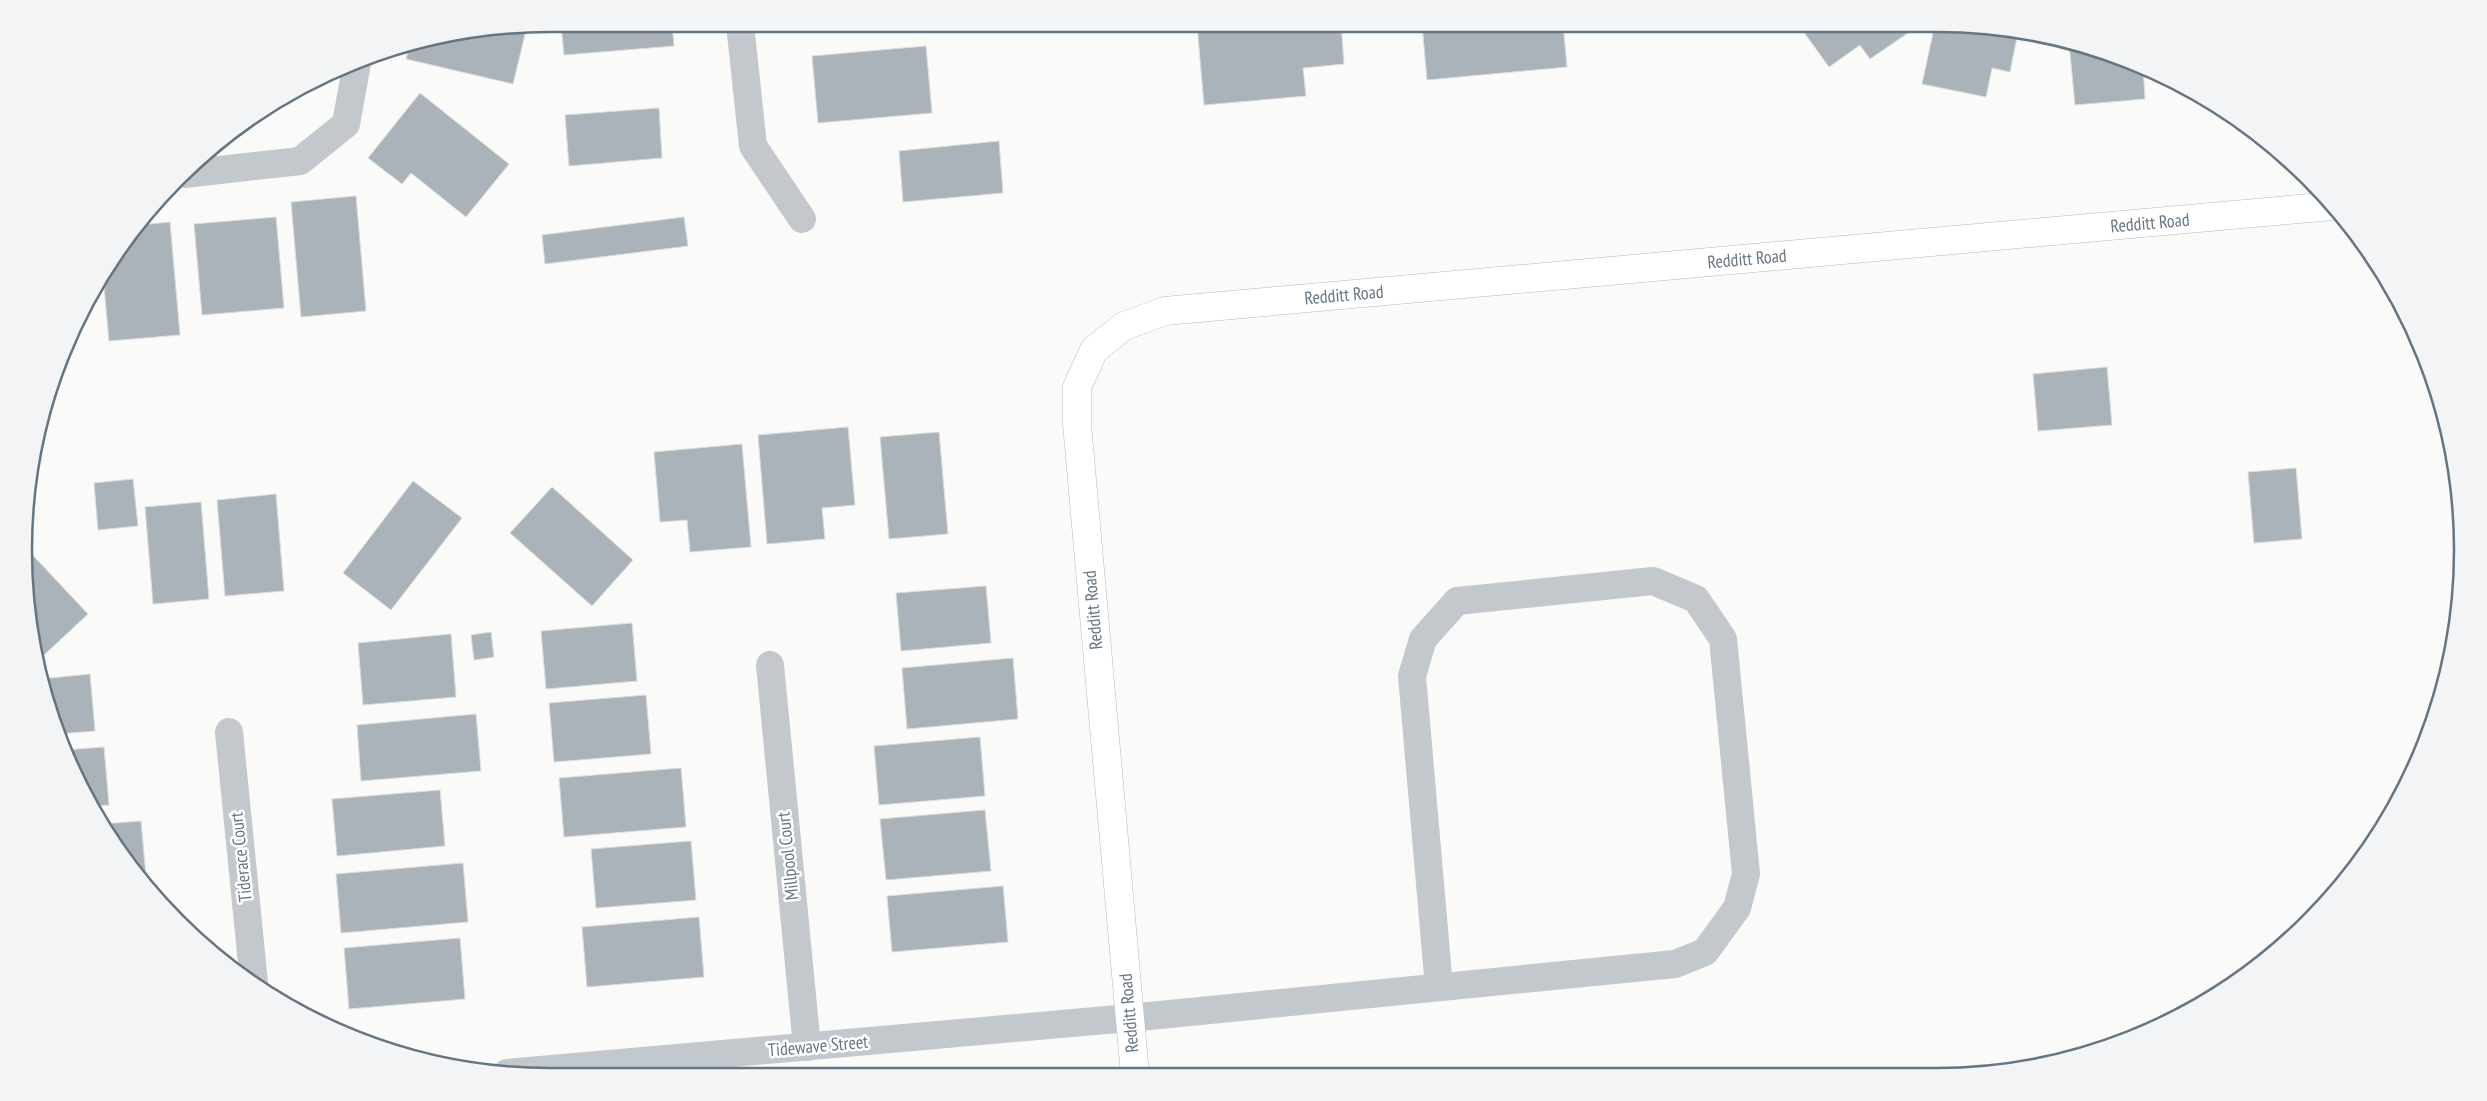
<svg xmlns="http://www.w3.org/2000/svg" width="2487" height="1101" viewBox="0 0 2487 1101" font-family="'PT Sans Narrow',sans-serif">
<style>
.building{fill:#aab3b9;stroke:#dcdcda}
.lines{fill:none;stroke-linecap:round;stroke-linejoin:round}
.secondary-casing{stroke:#b3babf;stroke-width:29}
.street{stroke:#c3c8cc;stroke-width:28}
.secondary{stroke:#fff;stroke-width:28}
.labels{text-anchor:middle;stroke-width:5;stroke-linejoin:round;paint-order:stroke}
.street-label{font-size:18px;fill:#657683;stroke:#fff}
.rim{fill:none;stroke:#657683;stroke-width:2.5}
</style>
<rect width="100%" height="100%" fill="#fafaf8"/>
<path class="building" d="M561 24H672L674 46 564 55Z
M804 24H901L805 32Z
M1197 24H1341L1344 64 1303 68 1306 96 1204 105Z
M1422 24H1563L1567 67 1427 80Z
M1798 24H1921L1870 59 1860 45 1829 67Z
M1935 24 2018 32 2010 72 1992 68 1986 97 1922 84Z
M527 26 513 84 406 59 410 44 448 34Z
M2069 43 2143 66 2145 99 2075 105Z
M926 46 932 113 818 123 812 56Z
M295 91 296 98 280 100 287 94Z
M420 93 509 164 466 217 411 173 402 184 368 158Z
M659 108 662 158 569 166 565 115Z
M999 141 1003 193 903 202 899 151Z
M356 196 366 311 301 317 291 202Z
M276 217 284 308 202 315 194 224Z
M684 217 688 246 545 264 542 235Z
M170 222 180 335 109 341 103 275 139 225Z
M2107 367 2112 425 2038 431 2033 374Z
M848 427 855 505 822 508 825 539 767 544 758 435Z
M939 432 948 534 889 539 880 437Z
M742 444 751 547 690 552 687 520 660 522 654 452Z
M2296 468 2302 539 2254 543 2248 472Z
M133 479 138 526 98 530 94 483Z
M413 481 462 518 391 610 343 573Z
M552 487 633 560 592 606 510 533Z
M276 494 284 591 225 596 217 500Z
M201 502 209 599 153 604 145 507Z
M24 546 88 614 43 656 33 646Z
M986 586 991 643 901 651 896 593Z
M632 623 637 681 546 689 541 631Z
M491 632 494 657 474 660 471 635Z
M451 634 456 697 363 705 358 643Z
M1013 658 1018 719 907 729 902 668Z
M90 674 95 731 58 734 52 720 41 679Z
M646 695 651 754 554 762 549 703Z
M476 714 481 771 361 781 357 725Z
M980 737 985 796 879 805 874 746Z
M104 747 109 805 91 806 65 750Z
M681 768 686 827 564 837 559 778Z
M440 790 445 846 337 856 332 799Z
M985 810 991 871 886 880 880 819Z
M141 821 146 877 140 878 102 824Z
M691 841 696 900 596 908 591 849Z
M463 863 468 922 341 933 336 874Z
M1003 886 1008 942 892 952 887 896Z
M699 917 704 977 587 987 582 927Z
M460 938 465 999 349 1009 344 948Z"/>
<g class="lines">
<g class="secondary-casing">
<path id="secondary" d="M1135 1075 1077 424V387L1094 350 1124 326 1165 311 2332 206"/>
</g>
<path class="street" d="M740 24 753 146 802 219
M184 174 300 161 346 124 357 63
M770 665 807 1047
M229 732 254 983
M507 1073 1129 1018 1675 964 1705 952 1737 908 1746 874 1723 639 1696 599 1653 581 1457 601 1423 639 1412 676 1439 987"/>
<use href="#secondary" class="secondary"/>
</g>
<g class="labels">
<g class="street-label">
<text transform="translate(2150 223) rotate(-5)" y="6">Redditt Road</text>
<text transform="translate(1747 259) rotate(-5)" y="6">Redditt Road</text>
<text transform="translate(1344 295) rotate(-5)" y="6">Redditt Road</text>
<text transform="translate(1093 610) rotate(-95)" y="6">Redditt Road</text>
<text transform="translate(788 856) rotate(-96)" y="6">Millpool Court</text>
<text transform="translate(241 857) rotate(-96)" y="6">Tiderace Court</text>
<text transform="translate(1129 1013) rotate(-95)" y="6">Redditt Road</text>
<text transform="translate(818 1046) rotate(-5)" y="6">Tidewave Street</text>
</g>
</g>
<path d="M0 0H2487V1101H0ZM550 32H1936A518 518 0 0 1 2454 550V550A518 518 0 0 1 1936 1068H550A518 518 0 0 1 32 550V550A518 518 0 0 1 550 32Z" fill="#f3f4f5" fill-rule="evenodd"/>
<path class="rim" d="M550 32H1936A518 518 0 0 1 2454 550V550A518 518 0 0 1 1936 1068H550A518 518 0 0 1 32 550V550A518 518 0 0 1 550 32Z"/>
</svg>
